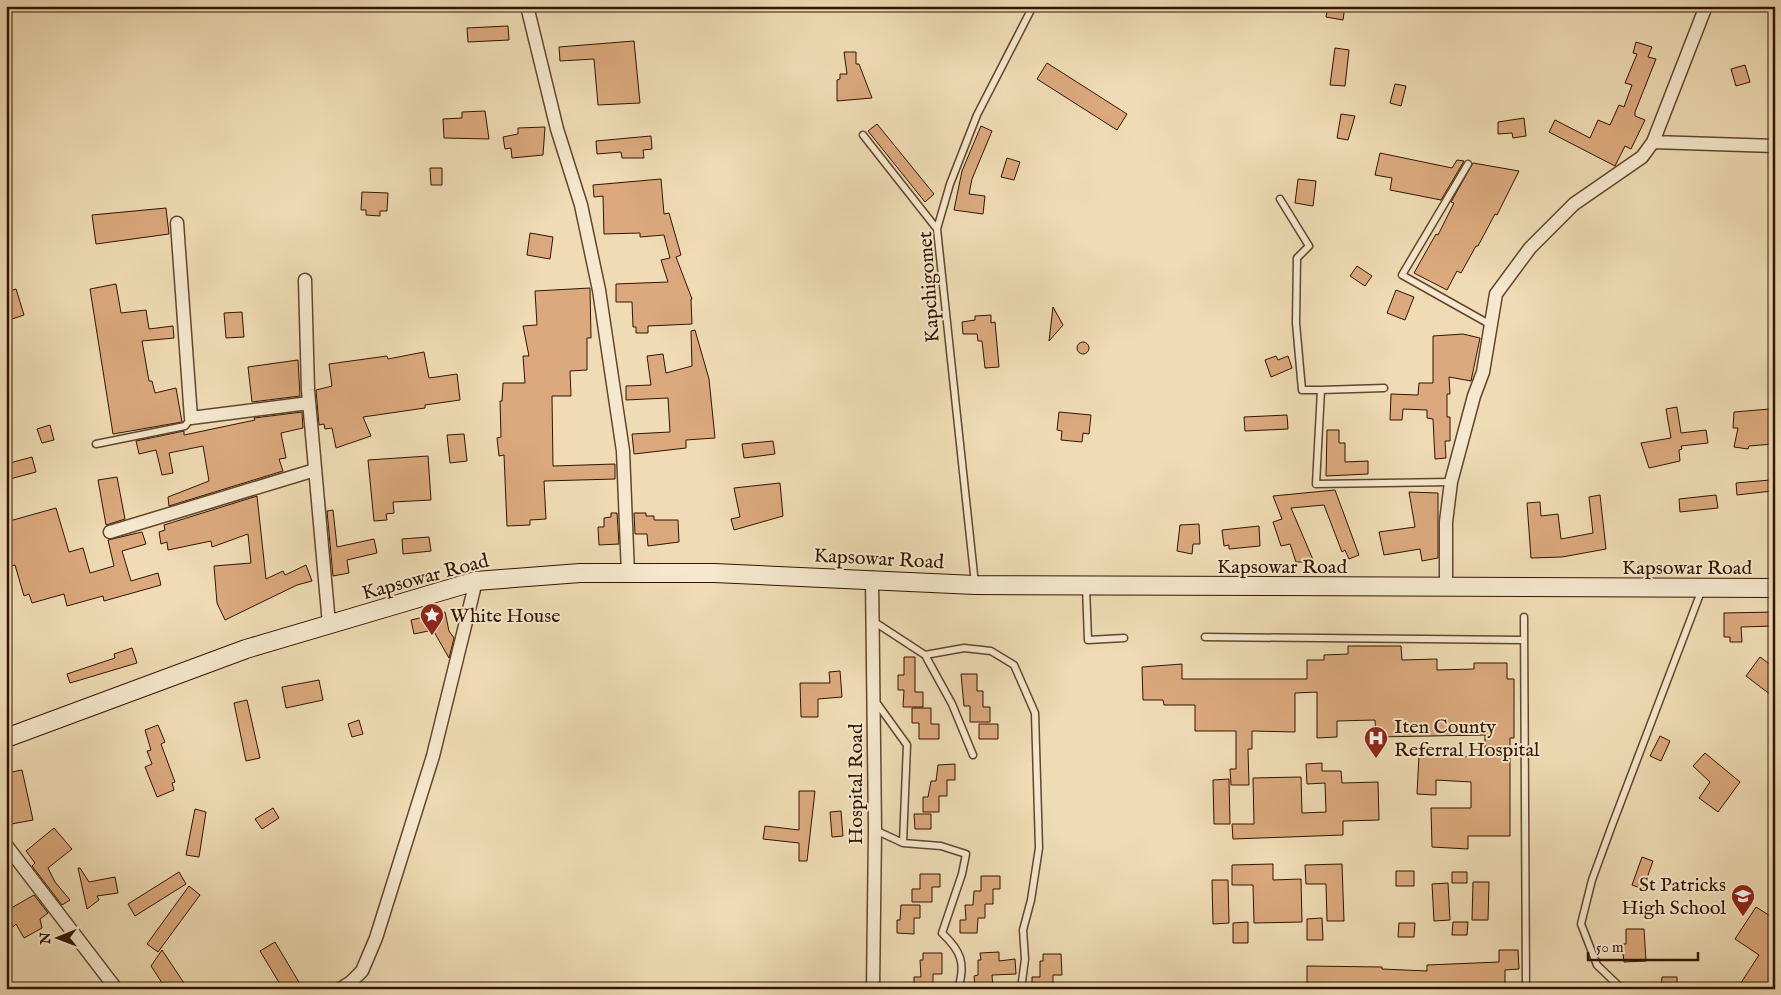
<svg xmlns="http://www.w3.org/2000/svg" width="1781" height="995" viewBox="0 0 1781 995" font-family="'IM FELL English',serif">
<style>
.building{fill:#dba97d;stroke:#321400}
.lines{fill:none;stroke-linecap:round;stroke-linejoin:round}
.lane-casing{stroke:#61462d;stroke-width:9}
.street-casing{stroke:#61462d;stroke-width:15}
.secondary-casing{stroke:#321400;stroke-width:20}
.lane{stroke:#f5e8ce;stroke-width:6}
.street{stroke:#f5e8ce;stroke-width:12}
.secondary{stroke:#f5e8ce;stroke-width:18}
.labels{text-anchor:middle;stroke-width:4;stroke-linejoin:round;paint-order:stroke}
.street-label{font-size:20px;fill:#321400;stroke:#f5e8ce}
.poi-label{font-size:20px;fill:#321400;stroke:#f5e8ce;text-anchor:start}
</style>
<rect width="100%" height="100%" fill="#efdcb4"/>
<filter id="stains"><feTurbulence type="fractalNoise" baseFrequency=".004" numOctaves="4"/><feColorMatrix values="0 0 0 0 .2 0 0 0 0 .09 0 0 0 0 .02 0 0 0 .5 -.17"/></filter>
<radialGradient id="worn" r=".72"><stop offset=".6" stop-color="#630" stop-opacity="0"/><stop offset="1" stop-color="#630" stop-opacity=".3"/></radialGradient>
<path class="building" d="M1328 6H1345L1343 20 1326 17Z
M508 26 509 40 468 42 467 28Z
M634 41 640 103 598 105 594 59 560 61 559 47Z
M1636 42 1652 47 1648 57 1656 59 1635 112V116L1645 120 1631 149 1625 146 1615 166 1549 132 1555 120 1590 138 1598 120 1610 125 1619 105 1624 107 1632 85 1625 83 1637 54 1633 53Z
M1335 48 1349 50 1345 86 1330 85Z
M844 52H856V64H859L872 98 837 101V80L840 79V74H847Z
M1047 63 1127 114 1117 130 1037 79Z
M1745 65 1750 82 1736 86 1731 69Z
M1395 84 1406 86 1401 106 1390 103Z
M485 111 489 139 444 138 443 119 462 118V112Z
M1341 114 1355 116 1348 140 1337 138Z
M1524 118 1526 136 1513 138 1512 133 1498 134V122Z
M877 124 934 194 925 202 868 131Z
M981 126 992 131 972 179 969 194 985 196 983 214 954 210 962 171Z
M545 127 543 155 512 158 511 148 505 149 503 137 518 134V128Z
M651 136 652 149 643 150 644 158H622L621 152 597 154 596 141Z
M1380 153 1452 168 1457 160 1464 161 1441 200 1390 190 1392 178 1375 175Z
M1007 158 1020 162 1014 180 1001 177Z
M1473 163 1519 171 1497 215 1495 214 1478 246H1476L1461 273 1457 271 1447 290 1414 273 1436 234 1438 235 1454 203 1451 202Z
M430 168H442V185H431Z
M661 179 664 214 669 213 681 255 676 257 692 299H691L692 324 648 326V333H636V327H633L632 302H616V284L668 282 661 260 670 258 664 235 640 237V233L604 234 603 196 594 197 593 185Z
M1298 179 1316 181 1313 206 1295 203Z
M362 192 388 193 387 211H380V216L366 215V210H361Z
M166 208 169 234 96 244 92 215Z
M530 233 553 237 550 259 527 255Z
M1357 266 1372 276 1365 286 1350 276Z
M116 284 121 313 146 310 149 329 173 326 174 338 142 341 149 381H152L155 393 176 388 182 422 113 434 90 289Z
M590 288 591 338H587V370L570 371 571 396H552L553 466 615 464V479L544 481 546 519 530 520V525L507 526 504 455 499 456 497 438 501 437 500 401H502L503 383H525L523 356H529L523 326 537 325 535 291Z
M16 289 24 315 6 321V292Z
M1396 290 1414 297 1405 320 1387 313Z
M1053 307 1063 325 1049 341Z
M242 312 244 337 226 338 224 313Z
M991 315V323L995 322 999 367 985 368 982 341H978L977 334H963L962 322 975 320V316Z
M695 330 709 379 715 438 686 440V448L634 454 632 434 670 432 668 398 626 400V386L651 385 647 356 663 354 666 373 692 366 691 331Z
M1463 334 1480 338 1471 381 1449 377 1450 394H1447V417H1450V441H1445L1446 458 1435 459 1433 419 1427 418V410L1403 409 1402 420H1390L1391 394 1418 395 1419 383H1433V336Z
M1077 348a6 6 0 1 1 12 0a6 6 0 1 1-12 0Z
M424 352 429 378 457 374 460 400 425 405V408L363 417 371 436 336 448 332 428 325 429 324 424 319 425 316 390 332 386 329 364 387 356 388 359Z
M1276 356 1278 360 1288 356 1292 368 1271 377 1265 360Z
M298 360 300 396 252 402 248 367Z
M1677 407 1681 433 1706 430 1708 443 1681 446 1682 449 1679 450 1680 461 1649 468 1641 443 1671 438 1666 409Z
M1770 409 1773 444 1749 446 1748 449 1734 447 1738 428H1733L1734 412Z
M302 412 303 428 281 433 286 458 279 459 283 471 169 506 168 497 209 481 203 446 169 453 173 473 162 475 156 450 139 454 136 441 184 431V435L255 420 254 418Z
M1059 412 1091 415 1089 434 1083 433 1082 442 1061 440 1062 431 1057 430Z
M1287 415 1288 429 1245 431 1244 417Z
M50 425 54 440 42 443 37 429Z
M1327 430H1339V443H1345V462L1368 461V474L1326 476Z
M464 434 467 461 450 463 447 435Z
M773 441 775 454 744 458 742 444Z
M428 456 431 500 393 502 394 513 386 514 387 520 374 521 368 460Z
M32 457 36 472 6 480V464Z
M117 477 125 519 106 525 98 480Z
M1770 480 1772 491 1737 495 1736 483Z
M780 483 783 516 734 530 731 519 740 517 734 488Z
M1335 490 1359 555 1349 559 1345 550 1342 552 1324 505 1291 508 1314 562H1296L1290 544 1281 546 1273 522 1282 519 1273 496Z
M1409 492 1438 493V558L1422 561 1420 549 1384 555 1379 532 1415 527Z
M1600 495 1606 549 1562 557 1531 558 1527 503 1540 502 1541 516 1558 514 1561 539 1593 533 1589 497Z
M1716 495 1718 508 1680 512 1679 499Z
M257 496 266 579 283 571 285 575 306 565 312 581 297 585 225 620 217 603 214 566 251 563 248 534 212 547 211 541 168 550 167 542 161 544 159 532 165 530 164 525Z
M56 508 69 552 83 548 90 573 114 566 108 540 142 532 146 544 122 551 131 581 158 573 161 585 104 601 103 596 67 606 64 594 32 603 29 594 24 596 15 565 6 568V522Z
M333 510 337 547 374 539 377 553 347 560 349 573 333 576 327 511Z
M611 513H617L619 544 599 545 598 527H604V518L611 517Z
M634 513H646V516H654V520H678L679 542 648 546 647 534H635Z
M1199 524 1200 544H1193L1192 554 1177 551 1180 525Z
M1259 526 1260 546 1229 549V545L1224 546 1222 530Z
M429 537 431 551 403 554 402 539Z
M445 612 449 631 454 638 449 658 433 630 414 634 411 620Z
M1775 612V626L1741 627 1742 642H1730V637H1724V613Z
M1348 646H1401L1402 660 1437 659V670L1474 669V663H1507V679H1514V738H1510V836H1468V849L1432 847 1431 808H1471V782L1436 780V795L1417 794 1419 755 1485 757V735L1376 737 1375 720 1337 721V737L1317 738V692L1295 693V732L1252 731V749H1248L1249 785H1231L1230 769H1236V731H1195V705H1164L1163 700H1143L1142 667 1182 664V679H1307V660H1324V655L1348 654Z
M132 648 137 663 70 683 67 674 115 658 114 654Z
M904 657H915V692H923V707H903L904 690H898V675H904Z
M1760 657 1775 668V698L1746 676Z
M840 671 842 697 818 699V717H801L800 683H830L829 672Z
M961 674H977V691H983V707H990V722H970V706H964Z
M319 680 323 700 286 708 282 687Z
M247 700 260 758 246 761 234 703Z
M912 708H931V724H939V739H919V723H912Z
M359 720 363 734 352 737 348 724Z
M979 724H998V739H979Z
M158 725 165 742 161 744 175 782 172 783 174 790 157 797 145 767 152 764 147 751 151 750 145 730Z
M1660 736 1670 741 1661 761 1650 756Z
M1705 753 1740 782 1718 812 1699 798 1710 782 1693 766Z
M1322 763V771H1341L1342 783 1378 782 1379 820 1343 821V835L1233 839 1232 824H1254L1253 778 1301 777 1302 813 1326 812 1325 783 1307 784 1306 764Z
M955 764V780H947V796H939V812H923V797H928L931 781H936L938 765Z
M22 770 33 820 6 825V773Z
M1229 779 1230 824H1214L1213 780Z
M799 791H815L807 861H799V843L763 839 765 826 799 830Z
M273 808 279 818 262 829 255 819Z
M195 809 206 812 199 857 186 855Z
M841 811 843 836 832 837 830 812Z
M914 814H931V829H915Z
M54 828 72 849 48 868 55 882 70 900 62 905 32 866 35 863 26 851Z
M1642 857 1653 861 1643 889 1632 885Z
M1273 864V880L1301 879 1302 922 1254 923 1253 885H1232V865Z
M1342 864 1344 921H1327L1326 884H1306L1305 865Z
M78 868H80L89 882 115 877 118 893 97 896 99 900 87 909Z
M1396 871H1414V886H1396Z
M179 872 186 884 135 916 128 904Z
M1452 872H1467V883H1452Z
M920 874H940V887H932V902H912V889H920Z
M981 876H1000V889H993V904H985V918H978L977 933H960V920H966L965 905H973L974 891H981Z
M1212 880H1228L1229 923 1213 924Z
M1473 882H1489L1488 920H1472Z
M1448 883 1450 920 1434 921 1432 884Z
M189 886 200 895 158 952 147 944Z
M34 895 48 913 40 919 42 928 24 938 16 924 13 927 6 911Z
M901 905H920V918H914V934L897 933V920H900Z
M1756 907 1775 919V989H1737L1759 955 1735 939Z
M1322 918 1323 940H1307V919Z
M1248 922V943H1233V923Z
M1453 922H1468L1467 935H1452Z
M1399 923H1415L1414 937H1398Z
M1626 929H1644L1646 961 1624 962 1622 944H1626Z
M275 942 303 989H283L260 951Z
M162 950 188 989H166L151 966Z
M1499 950H1518L1519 969 1505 970V989H1478V984L1449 985V989H1307V966L1382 967V969L1427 971V965L1499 962Z
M999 952V961L1015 959 1016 974 992 975 993 989H975L974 976 978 975V960H981L980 953Z
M923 953H942V974H933V989H914V977H921L920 960H923Z
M1043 954H1061L1062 975H1053V989H1032V977H1040V961H1043Z
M1662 977H1677V989H1661Z"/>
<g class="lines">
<g class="lane-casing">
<path id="lane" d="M863 135 937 229
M1468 164 1402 275 1491 325
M1280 199 1309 246 1297 258 1296 323 1302 390H1321L1316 484 1451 482
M1321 390 1384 388
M96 444 185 426 191 418
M975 584 937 229 950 184 977 115 1033 6
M1086 587 1088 640 1124 638
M1524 617 1526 989
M873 621 925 655 952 704 973 755
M1205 637 1524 640
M925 655 964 648 991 651 1014 665 1035 713 1039 848 1031 900 1023 930 1025 959 1021 989
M876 702 907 745 903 843
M875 830 903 843 941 846 966 854 962 874 942 933C961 951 966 963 958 989
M1622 989 1597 965 1581 924 1592 880 1611 828 1702 589"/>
</g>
<g class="street-casing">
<path id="street" d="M527 6 557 129 581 205 599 290 623 451 628 574
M1653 142 1775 146
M177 223 191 418 309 403
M305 280 308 390 329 624
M110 532 315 470
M872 578 875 830 873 989
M1446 586V522L1451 482 1474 396 1483 372 1496 294 1530 248 1574 204 1642 157 1653 142 1706 6
M6 845 114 986 113 989
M340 989 351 982 362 971 376 938 433 756 476 581"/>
</g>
<g class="secondary-casing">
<path id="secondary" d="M6 738 246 649 476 581 580 573H714L975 585 1775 588"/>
</g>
<use href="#lane" class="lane"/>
<use href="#street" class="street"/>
<use href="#secondary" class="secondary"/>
</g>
<defs>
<g id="sight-pin" transform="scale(1.25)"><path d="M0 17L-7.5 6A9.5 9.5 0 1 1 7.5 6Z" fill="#8f2418" stroke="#f5e8ce"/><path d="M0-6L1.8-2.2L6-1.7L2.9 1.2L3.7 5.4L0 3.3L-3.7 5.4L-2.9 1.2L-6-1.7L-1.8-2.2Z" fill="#fff"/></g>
<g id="hospital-pin" transform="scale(1.25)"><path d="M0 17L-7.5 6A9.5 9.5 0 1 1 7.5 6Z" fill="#8f2418" stroke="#f5e8ce"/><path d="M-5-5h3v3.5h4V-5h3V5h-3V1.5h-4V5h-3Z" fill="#fff"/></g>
<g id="school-pin" transform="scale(1.25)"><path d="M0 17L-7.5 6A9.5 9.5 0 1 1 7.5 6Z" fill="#8f2418" stroke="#f5e8ce"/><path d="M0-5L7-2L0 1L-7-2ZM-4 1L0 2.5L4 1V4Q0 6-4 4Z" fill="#fff"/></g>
</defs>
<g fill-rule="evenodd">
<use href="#sight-pin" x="432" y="615"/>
<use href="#hospital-pin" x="1376" y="738"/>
<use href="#school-pin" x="1743" y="896"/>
</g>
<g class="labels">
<g class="street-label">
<text transform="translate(928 287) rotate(-94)" y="7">Kapchigomet</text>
<text transform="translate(879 558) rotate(3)" y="7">Kapsowar Road</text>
<text x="1282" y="573">Kapsowar Road</text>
<text x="1687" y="574">Kapsowar Road</text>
<text transform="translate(425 576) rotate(-15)" y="7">Kapsowar Road</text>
<text transform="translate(855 784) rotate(-90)" y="7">Hospital Road</text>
</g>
<g class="poi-label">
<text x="450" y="622">White House</text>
<text x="1394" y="733">Iten County<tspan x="1394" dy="23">Referral Hospital</tspan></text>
<text x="1726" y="891" text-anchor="end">St Patricks<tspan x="1726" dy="23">High School</tspan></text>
</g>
</g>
<rect width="1781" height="995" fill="none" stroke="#efdcb4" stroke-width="25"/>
<rect x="8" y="8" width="1766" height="980" fill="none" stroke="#321400" stroke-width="2.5"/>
<rect x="12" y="12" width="1756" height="970" fill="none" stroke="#321400"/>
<g transform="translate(58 938) rotate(269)" stroke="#f5e8ce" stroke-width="4" paint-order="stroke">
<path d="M0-4L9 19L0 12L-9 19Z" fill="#321400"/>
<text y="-8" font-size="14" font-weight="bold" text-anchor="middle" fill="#321400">N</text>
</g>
<path d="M1588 952v8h110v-8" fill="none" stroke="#321400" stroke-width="2.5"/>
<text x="1596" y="952" font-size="15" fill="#321400" stroke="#f5e8ce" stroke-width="4" paint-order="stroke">50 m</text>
<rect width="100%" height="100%" filter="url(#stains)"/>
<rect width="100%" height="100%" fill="url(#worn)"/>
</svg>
